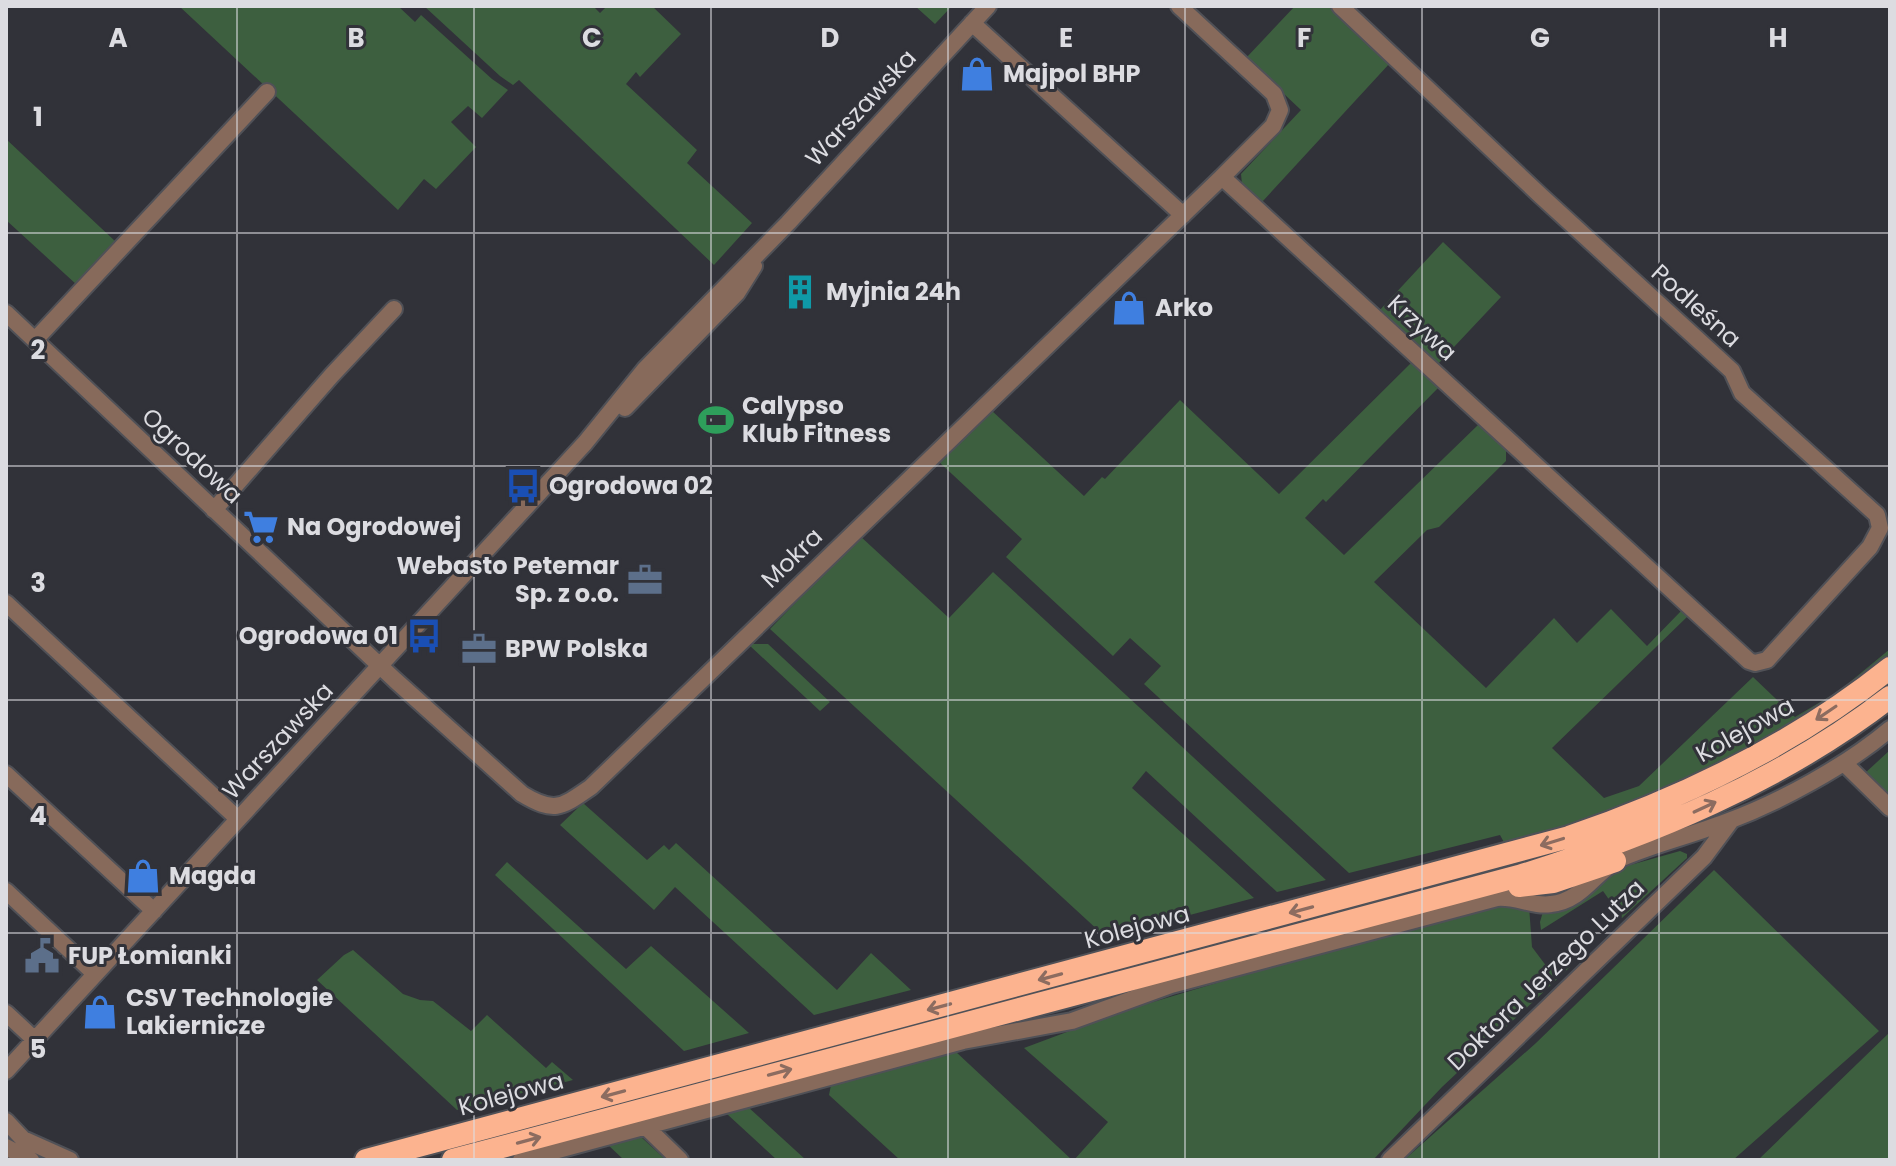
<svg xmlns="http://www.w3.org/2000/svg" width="1896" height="1166" viewBox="0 0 1896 1166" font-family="Poppins,sans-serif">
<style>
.green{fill:#3d5f3f}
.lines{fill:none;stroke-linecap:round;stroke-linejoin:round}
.minor-casing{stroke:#505157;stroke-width:20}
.highway-casing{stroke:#505157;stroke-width:26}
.minor{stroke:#876a5b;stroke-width:16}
.highway{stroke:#fcb38f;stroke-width:22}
.oneway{stroke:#8c6c60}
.grid{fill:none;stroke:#dcdce1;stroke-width:2;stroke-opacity:0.55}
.labels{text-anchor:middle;stroke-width:6;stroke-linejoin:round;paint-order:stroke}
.poi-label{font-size:24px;font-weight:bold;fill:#dcdce1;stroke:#313239;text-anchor:start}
.street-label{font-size:24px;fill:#dcdce1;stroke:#313239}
.grid-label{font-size:26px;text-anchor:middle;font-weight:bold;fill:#dcdce1;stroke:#313239;stroke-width:6;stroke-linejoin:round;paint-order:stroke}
</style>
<rect width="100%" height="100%" fill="#313239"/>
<path class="green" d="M179 6H398L415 22 421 15 492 79 508 90 482 118 468 106 451 122 476 147 436 189 424 179 398 210Z
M424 6H593L600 13 607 6H652L681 34 640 77 636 72 626 84 697 150 687 163 752 223 714 265 519 80 513 85 500 76Z
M915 6H950L951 7 935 24Z
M1295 6H1328L1390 63 1262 202 1242 184 1241 174 1301 110 1246 58Z
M6 139 116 242 77 285 6 220Z
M1443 242 1501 297 1437 365 1379 311Z
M1412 362 1439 387 1326 502 1323 499 1305 518 1344 555 1479 424 1506 450V461L1439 527 1427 530 1374 582 1486 688 1554 618 1577 643 1611 609 1647 646 1682 610 1688 616 1552 748 1604 798 1639 786 1753 677 1795 717 1839 691 1890 649V656C1775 748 1646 802 1506 846L1500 835 1349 873 1144 684 1161 666 1130 638 1113 656 1006 557 1022 539 939 462 991 410 1084 496 1102 477 1105 479 1180 400 1279 494Z
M860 536 949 618 993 572 1326 880 1277 892 1146 771 1132 788 1254 898 1186 916 1100 932 770 629Z
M748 644H768L830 702 820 711Z
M1890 750V800L1863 775Z
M583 803 647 860 664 845 669 850 676 843 837 990 871 953 911 990 814 1015 675 887 654 910 560 825Z
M1680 851 1687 854V858L1622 918 1603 891 1541 930 1540 922 1544 908 1572 905 1597 888 1609 871Z
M507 862 626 969 651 946 749 1033 684 1051 495 875Z
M1714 870 1879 1031 1733 1160H1404L1536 1043Z
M1508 904 1529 906 1532 947 1547 967 1561 956 1570 967 1442 1087 1373 1160H1074L1108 1122 1024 1048 1123 1011 1263 969Z
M353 950 403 994 420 1000 433 1001 471 1031 487 1015 546 1068 552 1062 573 1080 457 1110 317 980 344 955Z
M1890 1032V1160H1758L1889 1033Z
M955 1051 1072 1160H900L829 1095 831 1085Z
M748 1107 806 1160H777L727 1114Z
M640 1136 666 1160H624L606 1143Z"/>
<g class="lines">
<g class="minor-casing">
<path id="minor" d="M1179 6 1274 94 1280 110 1273 126 1222 177 1749 661 1755 663 1767 660 1870 547 1880 528 1877 515 1742 393 1732 371 1541 196 1340 6
M972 23 1183 215
M6 313 395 680 522 794C555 814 562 807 591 787L1222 177
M35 340 267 92
M625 408 737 293 754 266
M214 510 332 375 394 309
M6 603 238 819
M1844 763 1890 808
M6 774 154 911
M6 891 95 974
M6 1013 35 1040
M6 1071 585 443 645 369 788 223 988 6
M6 1121 23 1139 70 1160
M645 1126 680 1160
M6 1147 31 1160
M521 1160 963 1041 1072 1021 1171 985 1497 898C1516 896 1533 907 1551 904 1584 901 1597 868 1622 858 1655 844 1692 835 1726 822 1780 802 1846 766 1890 729
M1390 1160 1704 857 1730 822"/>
</g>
<g class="highway-casing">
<path id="highway" d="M1519 886 1553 882 1615 861
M366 1160 1569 837C1683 798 1795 744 1890 668
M453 1160 1519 876C1651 835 1780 782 1890 697"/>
</g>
<use href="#minor" class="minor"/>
<use href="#highway" class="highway"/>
</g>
<defs><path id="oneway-shaft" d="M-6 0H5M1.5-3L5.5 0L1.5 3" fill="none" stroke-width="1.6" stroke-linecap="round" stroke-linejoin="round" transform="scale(2)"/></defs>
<g class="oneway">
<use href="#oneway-shaft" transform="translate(1826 713) rotate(146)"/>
<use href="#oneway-shaft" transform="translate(1705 807) rotate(-25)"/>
<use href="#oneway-shaft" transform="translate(1552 842) rotate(163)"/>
<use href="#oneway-shaft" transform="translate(1301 910) rotate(165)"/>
<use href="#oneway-shaft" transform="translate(1050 977) rotate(165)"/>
<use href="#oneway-shaft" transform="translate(939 1007) rotate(165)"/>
<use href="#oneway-shaft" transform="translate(780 1072) rotate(-15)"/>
<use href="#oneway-shaft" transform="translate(613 1094) rotate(165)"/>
<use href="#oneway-shaft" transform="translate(529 1140) rotate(-15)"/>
</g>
<path class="grid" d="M237 6V1160M474 6V1160M711 6V1160M948 6V1160M1185 6V1160M1422 6V1160M1659 6V1160M6 233H1890M6 466H1890M6 700H1890M6 933H1890"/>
<defs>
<g id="shop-bare" transform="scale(2.76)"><path d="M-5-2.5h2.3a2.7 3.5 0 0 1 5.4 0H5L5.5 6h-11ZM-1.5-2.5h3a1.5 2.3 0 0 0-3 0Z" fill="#3f7fe0" stroke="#313239" stroke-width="2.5" paint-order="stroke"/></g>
<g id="building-bare" transform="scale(2.76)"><path d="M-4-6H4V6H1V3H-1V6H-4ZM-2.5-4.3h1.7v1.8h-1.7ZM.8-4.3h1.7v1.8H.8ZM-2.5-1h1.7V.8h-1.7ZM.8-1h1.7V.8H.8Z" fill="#0f9aa8" stroke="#313239" stroke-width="2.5" paint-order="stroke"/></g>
<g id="stadium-bare" transform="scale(2.76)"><path d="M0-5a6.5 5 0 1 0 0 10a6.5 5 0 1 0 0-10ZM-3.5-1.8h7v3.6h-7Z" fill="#2e9e5b" stroke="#313239" stroke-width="2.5" paint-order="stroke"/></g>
<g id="bus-bare" transform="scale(2.76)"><path d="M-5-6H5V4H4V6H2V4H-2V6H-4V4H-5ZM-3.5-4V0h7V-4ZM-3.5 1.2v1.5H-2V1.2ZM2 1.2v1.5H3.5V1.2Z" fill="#1a4fb4" stroke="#313239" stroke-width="2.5" paint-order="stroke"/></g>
<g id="supermarket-bare" transform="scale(2.76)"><path d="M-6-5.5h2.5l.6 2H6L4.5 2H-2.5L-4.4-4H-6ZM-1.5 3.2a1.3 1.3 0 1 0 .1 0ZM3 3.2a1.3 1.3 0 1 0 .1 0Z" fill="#3f7fe0" stroke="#313239" stroke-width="2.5" paint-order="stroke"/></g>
<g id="office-bare" transform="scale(2.76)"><path d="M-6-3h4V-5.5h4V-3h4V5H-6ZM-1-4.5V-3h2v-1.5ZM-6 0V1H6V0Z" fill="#5c6f8a" stroke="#313239" stroke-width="2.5" paint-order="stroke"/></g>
<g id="civic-bare" transform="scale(2.76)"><path d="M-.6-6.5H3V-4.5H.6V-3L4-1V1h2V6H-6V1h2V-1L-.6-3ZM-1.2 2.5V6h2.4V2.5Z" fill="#5c6f8a" stroke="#313239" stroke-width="2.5" paint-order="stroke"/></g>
</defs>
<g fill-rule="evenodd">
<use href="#shop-bare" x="977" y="74"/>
<use href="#building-bare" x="800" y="292"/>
<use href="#shop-bare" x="1129" y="308"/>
<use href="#stadium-bare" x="716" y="420"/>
<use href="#bus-bare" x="523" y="486"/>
<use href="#supermarket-bare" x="261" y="527"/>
<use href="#office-bare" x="645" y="580"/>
<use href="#bus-bare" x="424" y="636"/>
<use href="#office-bare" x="479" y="649"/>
<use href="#shop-bare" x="143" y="876"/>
<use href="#civic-bare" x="42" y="956"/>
<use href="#shop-bare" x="100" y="1012"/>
</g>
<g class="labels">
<g class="poi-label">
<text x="1003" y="82">Majpol BHP</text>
<text x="826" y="300">Myjnia 24h</text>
<text x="1155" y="316">Arko</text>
<text x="742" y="414">Calypso<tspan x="742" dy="28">Klub Fitness</tspan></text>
<text x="549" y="494">Ogrodowa 02</text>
<text x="287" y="535">Na Ogrodowej</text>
<text x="619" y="574" text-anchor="end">Webasto Petemar<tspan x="619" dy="28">Sp. z o.o.</tspan></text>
<text x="398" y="644" text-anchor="end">Ogrodowa 01</text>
<text x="505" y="657">BPW Polska</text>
<text x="169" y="884">Magda</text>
<text x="68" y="964">FUP Łomianki</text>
<text x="126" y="1006">CSV Technologie<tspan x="126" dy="28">Lakiernicze</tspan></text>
</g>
<g class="street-label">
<text transform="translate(861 108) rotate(-47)" y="8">Warszawska</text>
<text transform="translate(1696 306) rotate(42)" y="8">Podleśna</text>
<text transform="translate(1422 328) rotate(43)" y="8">Krzywa</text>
<text transform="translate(192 456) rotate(43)" y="8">Ogrodowa</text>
<text transform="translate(792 558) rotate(-44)" y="8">Mokra</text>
<text transform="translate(1745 730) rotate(-29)" y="8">Kolejowa</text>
<text transform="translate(278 741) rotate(-47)" y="8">Warszawska</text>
<text transform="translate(1137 927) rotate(-15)" y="8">Kolejowa</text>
<text transform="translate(1546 975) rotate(-44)" y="8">Doktora Jerzego Lutza</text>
<text transform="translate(511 1094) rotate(-15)" y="8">Kolejowa</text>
</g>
</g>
<g class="grid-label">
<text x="118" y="47">A</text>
<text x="356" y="47">B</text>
<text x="592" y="47">C</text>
<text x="830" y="47">D</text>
<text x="1066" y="47">E</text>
<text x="1304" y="47">F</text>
<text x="1540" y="47">G</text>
<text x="1778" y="47">H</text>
<text x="38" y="126">1</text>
<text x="38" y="359">2</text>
<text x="38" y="592">3</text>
<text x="38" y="825">4</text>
<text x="38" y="1058">5</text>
</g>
<rect width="1896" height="1166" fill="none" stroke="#dcdce1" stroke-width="16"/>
</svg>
